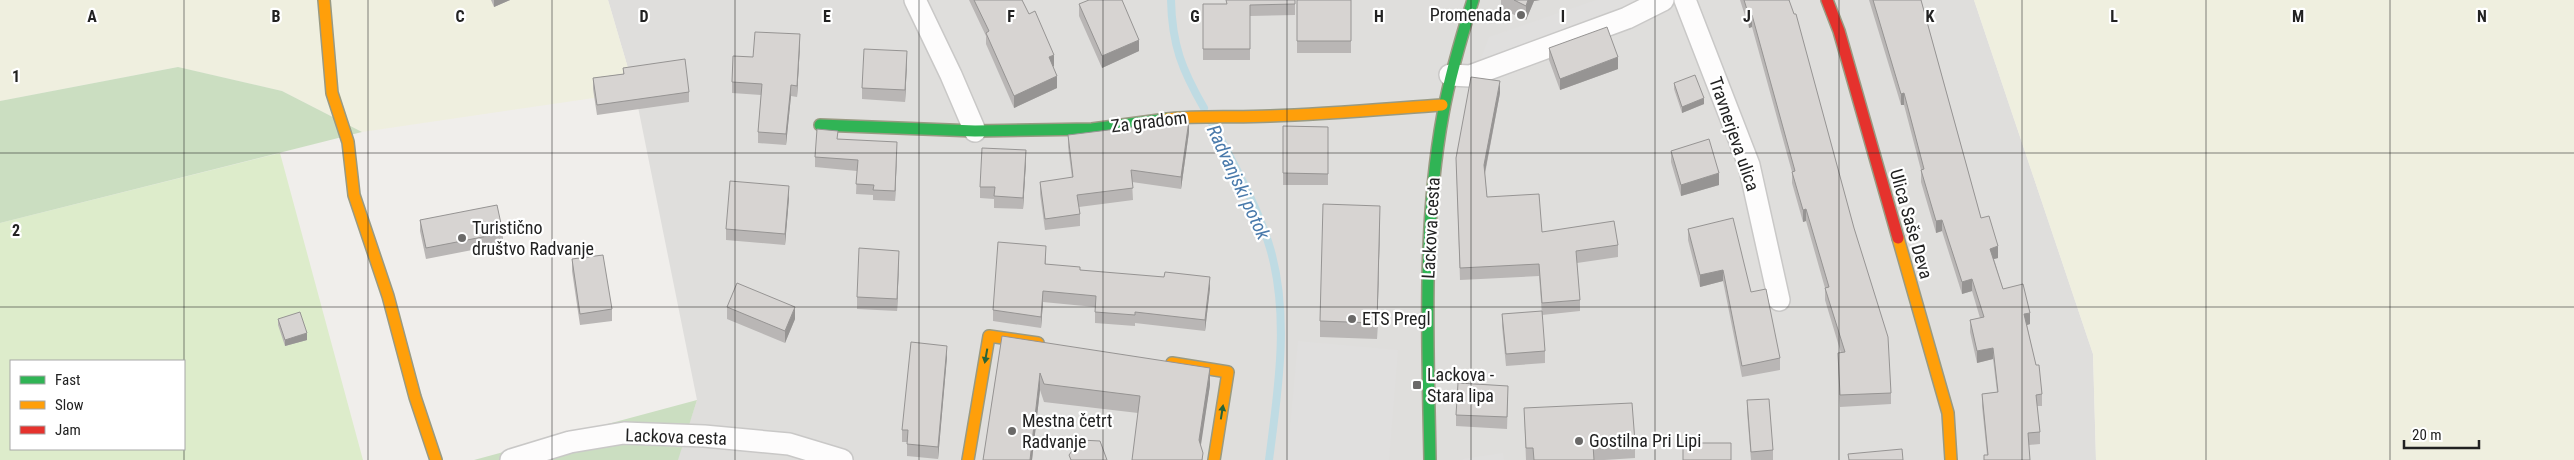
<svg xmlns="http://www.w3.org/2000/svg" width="2574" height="460" viewBox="0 0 2574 460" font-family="'Roboto Condensed',sans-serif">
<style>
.residential{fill:#dfdedc}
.farmland{fill:#efefdf}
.grass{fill:#ddeccb;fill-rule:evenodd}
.forest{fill:#cbdec1}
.parking{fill:#e0dfde}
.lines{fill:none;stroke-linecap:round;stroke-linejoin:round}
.stream{stroke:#bfdbe3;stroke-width:8}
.street-casing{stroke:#c9c8c7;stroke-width:24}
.fast-casing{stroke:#999a82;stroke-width:14}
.slow-casing{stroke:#999a82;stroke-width:14}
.jam-casing{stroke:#999a82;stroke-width:14}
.street{stroke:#fdfcfc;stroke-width:21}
.fast{stroke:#30b455;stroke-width:11}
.slow{stroke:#ff9f0a;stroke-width:11}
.jam{stroke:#e5322d;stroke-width:11}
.wall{fill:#b9b6b5}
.shaded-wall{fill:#969493}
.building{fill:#d7d4d2;stroke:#969493}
.oneway{fill:#286439}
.grid{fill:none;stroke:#222;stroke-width:1;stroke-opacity:0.55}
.poi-dot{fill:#6a6968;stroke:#fff;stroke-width:2}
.labels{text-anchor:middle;stroke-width:4.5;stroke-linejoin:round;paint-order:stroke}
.poi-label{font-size:18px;fill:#222;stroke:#fff;text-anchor:start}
.street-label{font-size:18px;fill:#222;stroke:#fff}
.water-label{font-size:19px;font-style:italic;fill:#4a7aab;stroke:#fff}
.grid-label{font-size:16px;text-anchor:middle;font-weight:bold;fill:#222;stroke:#fff;stroke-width:4.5;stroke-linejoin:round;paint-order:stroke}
</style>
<rect width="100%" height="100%" fill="#f0eeeb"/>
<path class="residential" d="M608 0H1974L2093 354 2096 460H677L697 400 635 92Z"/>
<path class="farmland" d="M0 0H608L635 92 362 132 282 91 178 67 0 101Z
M1974 0H2574V460H2096L2093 354Z"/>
<path class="grass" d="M280 153 363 460H0V223ZM11 361H184V449H11Z"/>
<path class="forest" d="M178 67 282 91 362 132 0 223V101Z
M697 400 678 460H474Z"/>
<path class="parking" d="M1596 0H1651L1625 13 1480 61 1489 37Z
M1298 341 1398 350 1389 460H1287Z
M1503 453 1504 460H1463V459Z"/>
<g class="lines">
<path class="stream" d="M1171 0C1172 45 1182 70 1204 108
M1212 123C1233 163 1257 204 1270 248 1290 316 1278 391 1269 460"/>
<g class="street-casing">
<path id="street" d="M915 0 951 75 975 131
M1685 0 1749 165 1779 300
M1450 75 1470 76 1627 18 1663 0
M511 460 570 442 624 433 704 436 789 444 842 460"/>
</g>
<g class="fast-casing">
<path id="fast" d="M820 125 975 131 1092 129 1167 119
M1430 460C1428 345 1422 228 1443 114 1450 75 1461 38 1473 0"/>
</g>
<g class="slow-casing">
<path id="slow" d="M324 0 332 93 348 142 354 195 388 296 415 397 436 460
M1167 119C1202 115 1235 118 1270 116 1327 114 1385 109 1442 105
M1898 238 1948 413 1951 460
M1172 363 1228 372 1214 460
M968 460 989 336 1038 343"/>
</g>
<g class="jam-casing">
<path id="jam" d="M1827 0 1839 31 1898 238"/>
</g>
<use href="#street" class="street"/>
<use href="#fast" class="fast"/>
<use href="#slow" class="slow"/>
<use href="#jam" class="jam"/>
</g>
<path class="wall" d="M491 0H510L494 7Z
M969 0H1022L1054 66 1053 67 1057 88 1014 108 986 44V36Z
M1295 0V15L1250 16V60H1203V4H1226Z
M1297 0H1351V53H1297Z
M1501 0H1540L1534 1 1526 20 1501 9Z
M1740 0H1789L1891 393V404L1840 407 1838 353H1841L1825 300V288L1806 221 1803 222 1792 183V172L1752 27 1749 28Z
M1869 0H1921L1981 218 1998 258 1994 259 2003 289 2030 324 2027 325 2042 394V406H2037L2040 432V444L2029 445 1987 455 1982 406V394L1997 392 1993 359 1977 363 1970 332V320L1980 318 1972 291 1962 294 1942 231 1936 233 1921 182V170L1904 105H1901Z
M1079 4 1139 51 1102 68 1079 16Z
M800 45 797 97 791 96 786 145 758 143V132L761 95 732 93V82L753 57Z
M1549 48 1618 69 1560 90 1549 60Z
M907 63 905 102 862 99V88Z
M623 68 689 92V102L597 115 593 89V78L623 74Z
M1674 83 1704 104 1682 113 1674 89Z
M1500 93 1485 174 1487 197 1542 232 1618 245V257L1577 263 1580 300V311L1542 315 1539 276 1460 280 1456 158Z
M1283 126 1328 127V185H1283Z
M1189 132 1181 189 1132 182 1133 200 1079 207 1080 214V226L1045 230 1040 194V182L1072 178 1068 147V135Z
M838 139 897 152 895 201 873 200V195L856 194 857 171 815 167V157Z
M1671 151 1719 185 1681 196 1671 162Z
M1026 162 1023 209 994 208V199L980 198V187Z
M789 198 785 245 726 240V229Z
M420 220 503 233V244L426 259 420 231Z
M1380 222 1377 339 1320 337V321Z
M1688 229 1751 292 1780 358V370L1742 377 1723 281 1700 287 1688 240Z
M1046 257V264L1080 270 1210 288 1205 331 1135 323V326L1095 323V307L1043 302 1041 328 993 321V310Z
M572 259 612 309V321L580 325 572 271Z
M899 262 897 311 857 309V297Z
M727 307 795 319 785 343 727 319Z
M1502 314 1545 351V363L1506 366 1502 326Z
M278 319 307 340 285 346 278 325Z
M1002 336 1210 385 1200 446 1203 460 1138 413 1044 402 1040 390 1032 460H983Z
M947 357 938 459 907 456V442H902V430Z
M1508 397 1507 429 1456 426V415Z
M1747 400 1773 450V460H1751L1747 412Z
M1524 408 1635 442V458L1604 460H1526Z"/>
<path class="shaded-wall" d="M494 0H510L494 7Z
M1528 0H1540L1534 1 1526 20V6Z
M1752 15V27L1749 28V16Z
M800 34V45L797 97V86Z
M1139 40V51L1102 68V56Z
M907 51V63L905 102V90Z
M1054 55V66L1049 69V57Z
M1618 57V69L1560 90V79Z
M1057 76V88L1014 108V96Z
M1500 81V93L1484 177V165Z
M791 85V96L786 145V134Z
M1904 93V105H1901V94Z
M1704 98V104L1682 113V107Z
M1189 120V132L1181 189V177Z
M897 142V152L895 201V191Z
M1026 150V162L1023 209V198Z
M1719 173V185L1681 196V185Z
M789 186V198L785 245V234Z
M1380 206V222L1377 339V323Z
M1806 209V221L1803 222V210Z
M1942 220V231L1936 233V221Z
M1998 246V258L1990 260V249Z
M899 251V262L897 311V299Z
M1723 270V281L1700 287V275Z
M1210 277V288L1205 331V320Z
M1972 279V291L1962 294V282Z
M1043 291V302L1041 328V317Z
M795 307V319L785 343V331Z
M2030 313V324L2024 326V314Z
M307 333V340L285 346V340Z
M947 346V357L938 459V447Z
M1993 348V359L1977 363V351Z
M1210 368V385L1199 458V440Z
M1040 373V390L1032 460H1030Z"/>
<path class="building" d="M974 0H1022L1029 14 1035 11 1054 55 1049 57 1057 76 1014 96 986 33 989 31Z
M1089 0H1122L1139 40 1102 56 1079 4Z
M1226 0H1295V4L1250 5V49H1203V4H1227Z
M1297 0H1351V41H1297Z
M1514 0H1528L1526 6Z
M1744 0H1789L1794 14H1796L1854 228 1888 337 1891 393 1840 395 1838 353 1845 352 1825 288 1829 287 1806 209 1803 210 1792 172 1795 171 1752 15 1749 16Z
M1873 0H1921L1981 218 1989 216 1998 246 1990 249 2003 289 2023 284 2030 313 2024 314 2036 365H2039L2042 394 2036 395 2040 432 2028 433 2030 460H1984V455H1988L1982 394 1998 392 1993 348 1977 351 1970 320 1984 317 1972 279 1962 282 1942 220 1936 221 1921 170 1924 169 1904 93 1901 94Z
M1607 27 1618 57 1560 79 1549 48Z
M755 32 800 34 797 86 791 85 786 134 758 132 762 84 732 82 733 56 753 57Z
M864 49 907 51 905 90 862 88Z
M685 59 689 92 597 105 593 78 624 74 623 68Z
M1695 75 1704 98 1682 107 1674 83Z
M1471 77 1500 81 1484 165 1487 197 1539 194 1542 232 1614 221 1618 245 1576 251 1580 300 1542 303 1539 264 1460 268 1456 158Z
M1189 120 1181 177 1131 170 1133 188 1077 195 1080 214 1045 219 1040 182 1073 177 1068 135Z
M1283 126 1328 127V174L1283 173Z
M817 129 838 131 837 139 897 142 895 191 873 190 874 185 856 184 858 160 815 157Z
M1709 139 1719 173 1681 185 1671 151Z
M982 148 1026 150 1023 198 994 196 995 187H980Z
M730 181 789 186 785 234 726 229Z
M1323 204 1380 206 1377 323 1320 321Z
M497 205 503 233 426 248 420 220Z
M1733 218 1751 292 1766 289 1780 358 1742 366 1723 270 1700 275 1688 229Z
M998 242 1046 246 1045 264 1080 267V270L1164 277 1165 272 1210 277 1205 320 1135 312V315L1095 312 1096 296 1043 291 1041 317 993 310Z
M859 248 899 251 897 299 857 297Z
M603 255 612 309 580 314 572 259Z
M737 283 795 307 785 331 727 307Z
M1542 311 1545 351 1506 354 1502 314Z
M300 312 307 333 285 340 278 319Z
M1002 336 1210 368 1199 440 1203 453 1202 460H1132L1140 396 1044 384 1040 373 1030 460H983Z
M911 342 947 346 938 447 907 444 908 430H902Z
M1458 383 1508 386 1507 417 1456 415Z
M1769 399 1773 450 1751 452 1747 400Z
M1632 403 1635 442 1593 445 1594 460H1534L1533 448H1526L1524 408Z
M1080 440 1100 441 1107 460H1071L1069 455Z
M1683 443H1731V460H1683Z
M1902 449 1903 460H1849L1848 454Z"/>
<defs><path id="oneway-solid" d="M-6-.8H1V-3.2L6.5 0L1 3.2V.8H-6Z" transform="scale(1.25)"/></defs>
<g class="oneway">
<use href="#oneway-solid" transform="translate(986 356) rotate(100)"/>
<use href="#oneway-solid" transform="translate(1222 412) rotate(-81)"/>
</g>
<path class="grid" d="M184 0V460M368 0V460M552 0V460M735 0V460M919 0V460M1103 0V460M1287 0V460M1471 0V460M1655 0V460M1839 0V460M2022 0V460M2206 0V460M2390 0V460M0 153H2574M0 307H2574"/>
<g class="poi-dot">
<circle cx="1521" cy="15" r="5"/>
<circle cx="462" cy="238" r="5"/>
<circle cx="1352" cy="319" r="5"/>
<rect x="1412" y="380" width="10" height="10" rx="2.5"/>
<circle cx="1012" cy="431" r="5"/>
<circle cx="1579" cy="441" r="5"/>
</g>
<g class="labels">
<g class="poi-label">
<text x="1511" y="21" text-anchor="end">Promenada</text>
<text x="472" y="234">Turistično<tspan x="472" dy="21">društvo Radvanje</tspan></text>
<text x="1362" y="325">ETS Pregl</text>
<text x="1427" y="381">Lackova -<tspan x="1427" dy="21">Stara lipa</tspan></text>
<text x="1022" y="427">Mestna četrt<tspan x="1022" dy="21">Radvanje</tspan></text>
<text x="1589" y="447">Gostilna Pri Lipi</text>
</g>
<g class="street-label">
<text transform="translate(1149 122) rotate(-7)" y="6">Za gradom</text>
<text transform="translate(1734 134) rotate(71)" y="6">Travnerjeva ulica</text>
<text transform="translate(1911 224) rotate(74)" y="6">Ulica Saše Deva</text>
<text transform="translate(1431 228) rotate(-87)" y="6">Lackova cesta</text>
<text transform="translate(676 437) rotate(2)" y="6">Lackova cesta</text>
</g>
<g class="water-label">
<text transform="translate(1239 182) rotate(65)" y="7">Radvanjski potok</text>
</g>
</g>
<g class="grid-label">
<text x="92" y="22">A</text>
<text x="276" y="22">B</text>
<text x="460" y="22">C</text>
<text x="644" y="22">D</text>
<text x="827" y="22">E</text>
<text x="1011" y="22">F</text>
<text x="1195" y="22">G</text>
<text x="1379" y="22">H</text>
<text x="1563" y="22">I</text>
<text x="1747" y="22">J</text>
<text x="1930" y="22">K</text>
<text x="2114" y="22">L</text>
<text x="2298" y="22">M</text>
<text x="2482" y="22">N</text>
<text x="16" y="82">1</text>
<text x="16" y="236">2</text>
</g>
<rect x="10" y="360" width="175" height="90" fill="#ffffff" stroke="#a7a7a7"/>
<rect x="20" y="376" width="25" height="8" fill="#30b455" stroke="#a7a7a7"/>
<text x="55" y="385" font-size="15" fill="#222222">Fast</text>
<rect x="20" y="401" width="25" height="8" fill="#ff9f0a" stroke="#a7a7a7"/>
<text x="55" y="410" font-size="15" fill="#222222">Slow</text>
<rect x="20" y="426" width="25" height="8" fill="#e5322d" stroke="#a7a7a7"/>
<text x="55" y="435" font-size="15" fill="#222222">Jam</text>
<path d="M2404 440v8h75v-8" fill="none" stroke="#222222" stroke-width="2.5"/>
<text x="2412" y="440" font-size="15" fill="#222222" stroke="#ffffff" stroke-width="4" paint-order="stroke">20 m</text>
</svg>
